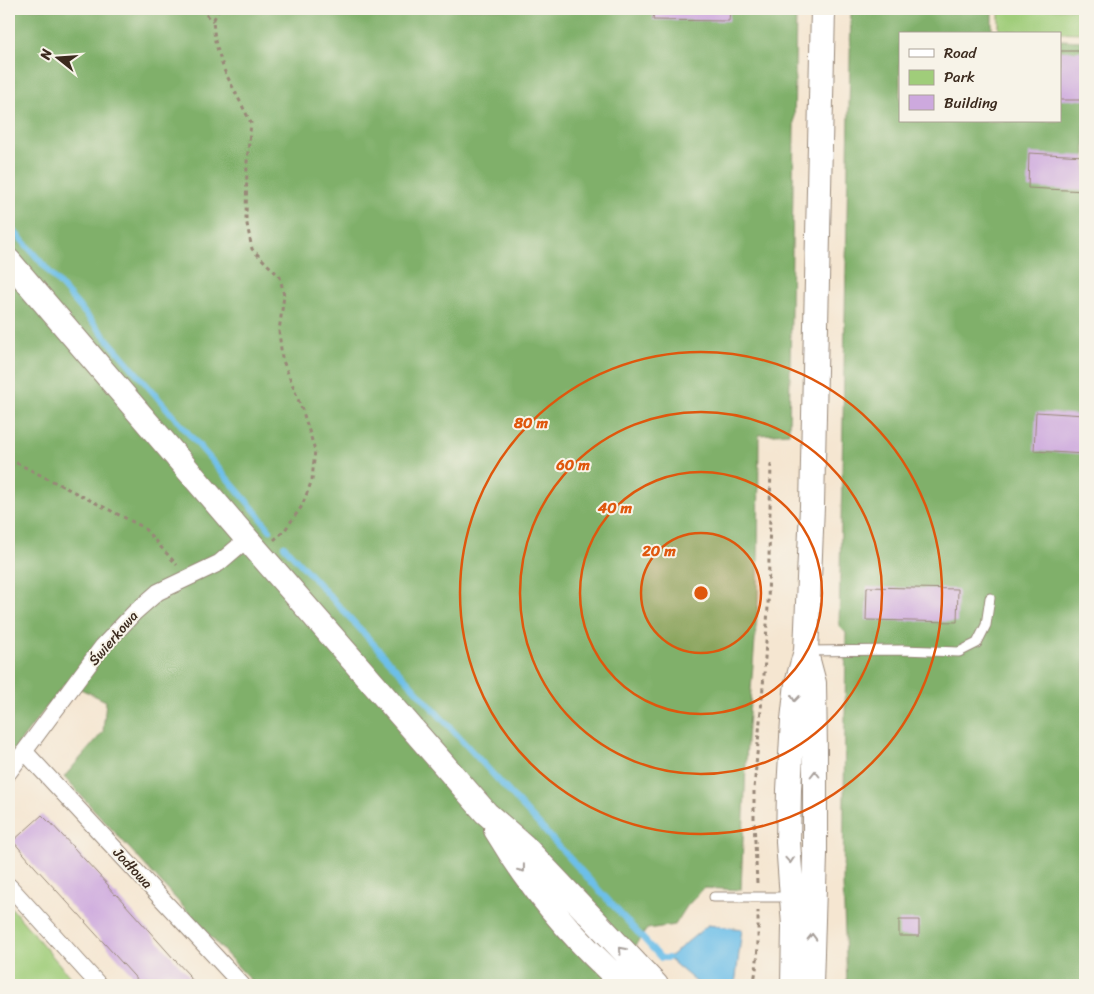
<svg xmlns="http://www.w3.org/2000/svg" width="1094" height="994" viewBox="0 0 1094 994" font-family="Sriracha,sans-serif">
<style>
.green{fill:#a0cd7a;stroke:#6e7c4c}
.forest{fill:#80b06a;stroke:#5e6d44}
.water{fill:#6dbfe9;stroke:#547484}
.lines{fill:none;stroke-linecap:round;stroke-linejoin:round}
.stream{stroke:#6dbfe9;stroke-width:6}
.building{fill:#cda9de}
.lane-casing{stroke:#988878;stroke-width:11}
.street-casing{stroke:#988878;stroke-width:18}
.secondary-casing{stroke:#988878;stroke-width:26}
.path{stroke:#988878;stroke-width:3;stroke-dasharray:4 4;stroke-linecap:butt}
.lane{stroke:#fff;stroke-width:9}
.street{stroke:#fff;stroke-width:16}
.secondary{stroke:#fff;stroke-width:24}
.oneway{stroke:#a79f9a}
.ring{fill:none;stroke:#df570d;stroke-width:2.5}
.labels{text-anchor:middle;stroke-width:4;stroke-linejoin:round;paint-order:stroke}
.street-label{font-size:14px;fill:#3b2a1e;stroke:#f7f3e8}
.centre{fill:#df570d;stroke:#f7f3e8;stroke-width:2.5}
.ring-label{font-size:15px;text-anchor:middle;font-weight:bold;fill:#df570d;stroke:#f7f3e8;stroke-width:4;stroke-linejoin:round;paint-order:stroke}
</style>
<rect width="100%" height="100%" fill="#f7f3e8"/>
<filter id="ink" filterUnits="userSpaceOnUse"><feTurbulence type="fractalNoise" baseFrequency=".02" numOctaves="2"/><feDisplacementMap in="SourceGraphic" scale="10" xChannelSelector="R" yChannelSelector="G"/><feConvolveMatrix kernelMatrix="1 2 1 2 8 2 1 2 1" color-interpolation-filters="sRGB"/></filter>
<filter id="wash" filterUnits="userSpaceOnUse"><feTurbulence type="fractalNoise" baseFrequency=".0096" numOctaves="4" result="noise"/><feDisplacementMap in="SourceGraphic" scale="20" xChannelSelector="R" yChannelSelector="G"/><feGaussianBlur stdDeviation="1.12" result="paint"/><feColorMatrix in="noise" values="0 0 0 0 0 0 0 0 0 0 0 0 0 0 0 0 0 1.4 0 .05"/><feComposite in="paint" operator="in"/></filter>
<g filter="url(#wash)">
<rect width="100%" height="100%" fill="#f5e6d1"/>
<path class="green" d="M999 9H1085V33L999 31Z
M9 905 77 985H9Z"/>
<path class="forest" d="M9 9H796L789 433 759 435 758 602 747 740 741 890 704 888 687 906 675 925 647 929 606 985H255L64 777 103 732 106 701 66 682 9 756Z
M851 9H992V34H900V121H1060V40L1085 41V985H847L843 885 846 633 839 626Z"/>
<path class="water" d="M708 925 742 929 735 985H700L668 958Z"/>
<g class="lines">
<path class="stream" d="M9 225 257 513 270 530
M284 546 661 958H668"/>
</g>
<g id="blocks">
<path class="building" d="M654 9H730L729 21 653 20Z
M1060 51H1085V100H1060Z
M1029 153 1085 156V191L1028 188Z
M1036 412 1085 415V454L1034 451Z
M867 587 958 589 957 622 866 620Z
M42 815 50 823V822L109 886 108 887 115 895 116 894 174 959 189 975 188 976 198 985H142L85 922H86L79 914H78L35 867 13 841Z
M899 920H919V936H899Z"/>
</g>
</g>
<g filter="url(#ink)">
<use href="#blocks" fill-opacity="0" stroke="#988878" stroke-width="1"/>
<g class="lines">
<g class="lane-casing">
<path id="lane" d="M806 651 902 650 959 652 977 643 986 625 990 598
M714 897H792"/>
</g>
<g class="street-casing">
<path id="street" d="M25 752 242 985
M9 772 102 647 134 613 158 592 219 563 247 539
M9 886 99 985"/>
</g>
<g class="secondary-casing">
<path id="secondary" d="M9 261 247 539 486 813 524 846 656 985
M806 653 814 683 815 752V855L811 985
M496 830C530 887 575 941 625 985
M793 985 794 926 788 842 789 790 793 720 797 683 806 651 812 506 823 9"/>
</g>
<path class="path" d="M200 9 213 21
M219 9 213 21 215 41 224 70 251 123 247 162 246 219 252 249 280 277 284 296 279 331 282 358 303 412 315 450 312 480 302 506 285 530 274 540
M9 459 143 527 177 565
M757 883 754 821V789L764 675 768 607 771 462
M753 985C759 961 758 936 758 911"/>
<use href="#lane" class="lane"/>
<use href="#street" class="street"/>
<use href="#secondary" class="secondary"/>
</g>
<defs><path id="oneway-chevron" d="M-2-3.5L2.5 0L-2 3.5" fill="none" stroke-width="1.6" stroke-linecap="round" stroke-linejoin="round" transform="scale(1.25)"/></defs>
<g class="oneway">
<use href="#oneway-chevron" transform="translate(795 698) rotate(96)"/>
<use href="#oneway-chevron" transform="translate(815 774) rotate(-90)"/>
<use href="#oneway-chevron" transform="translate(790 860) rotate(86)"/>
<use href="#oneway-chevron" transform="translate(522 869) rotate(52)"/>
<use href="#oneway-chevron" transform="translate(812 937) rotate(-89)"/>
<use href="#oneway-chevron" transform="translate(622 950) rotate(-132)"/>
</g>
</g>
<circle cx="701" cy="593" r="60" fill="#df570d" fill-opacity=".12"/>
<g class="ring">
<circle cx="701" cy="593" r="60"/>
<circle cx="701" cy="593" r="121"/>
<circle cx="701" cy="593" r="181"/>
<circle cx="701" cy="593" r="241"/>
</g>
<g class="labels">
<g class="street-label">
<text transform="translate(113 638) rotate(-49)" y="5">Świerkowa</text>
<text transform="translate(133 868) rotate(47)" y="5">Jodłowa</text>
</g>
</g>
<circle cx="701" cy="593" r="8" class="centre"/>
<g class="ring-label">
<text x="531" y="428">80 m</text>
<text x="573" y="470">60 m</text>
<text x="615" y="513">40 m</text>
<text x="659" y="556">20 m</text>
</g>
<rect width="1094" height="994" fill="none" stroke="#f7f3e8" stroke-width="30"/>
<rect x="899" y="32" width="162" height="90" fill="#f7f3e8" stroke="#aca397"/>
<rect x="909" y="49" width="25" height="8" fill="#ffffff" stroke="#aca397"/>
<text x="944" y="58" font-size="15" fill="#3b2a1e">Road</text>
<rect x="909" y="70" width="25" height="15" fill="#a0cd7a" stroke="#aca397"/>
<text x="944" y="82" font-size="15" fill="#3b2a1e">Park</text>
<rect x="909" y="95" width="25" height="15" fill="#cda9de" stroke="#aca397"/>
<text x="944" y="108" font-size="15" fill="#3b2a1e">Building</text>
<g transform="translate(58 58) rotate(287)" stroke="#f7f3e8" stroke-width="4" paint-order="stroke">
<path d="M0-4L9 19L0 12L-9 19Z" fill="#3b2a1e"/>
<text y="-8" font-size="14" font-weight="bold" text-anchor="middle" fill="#3b2a1e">N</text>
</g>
</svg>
